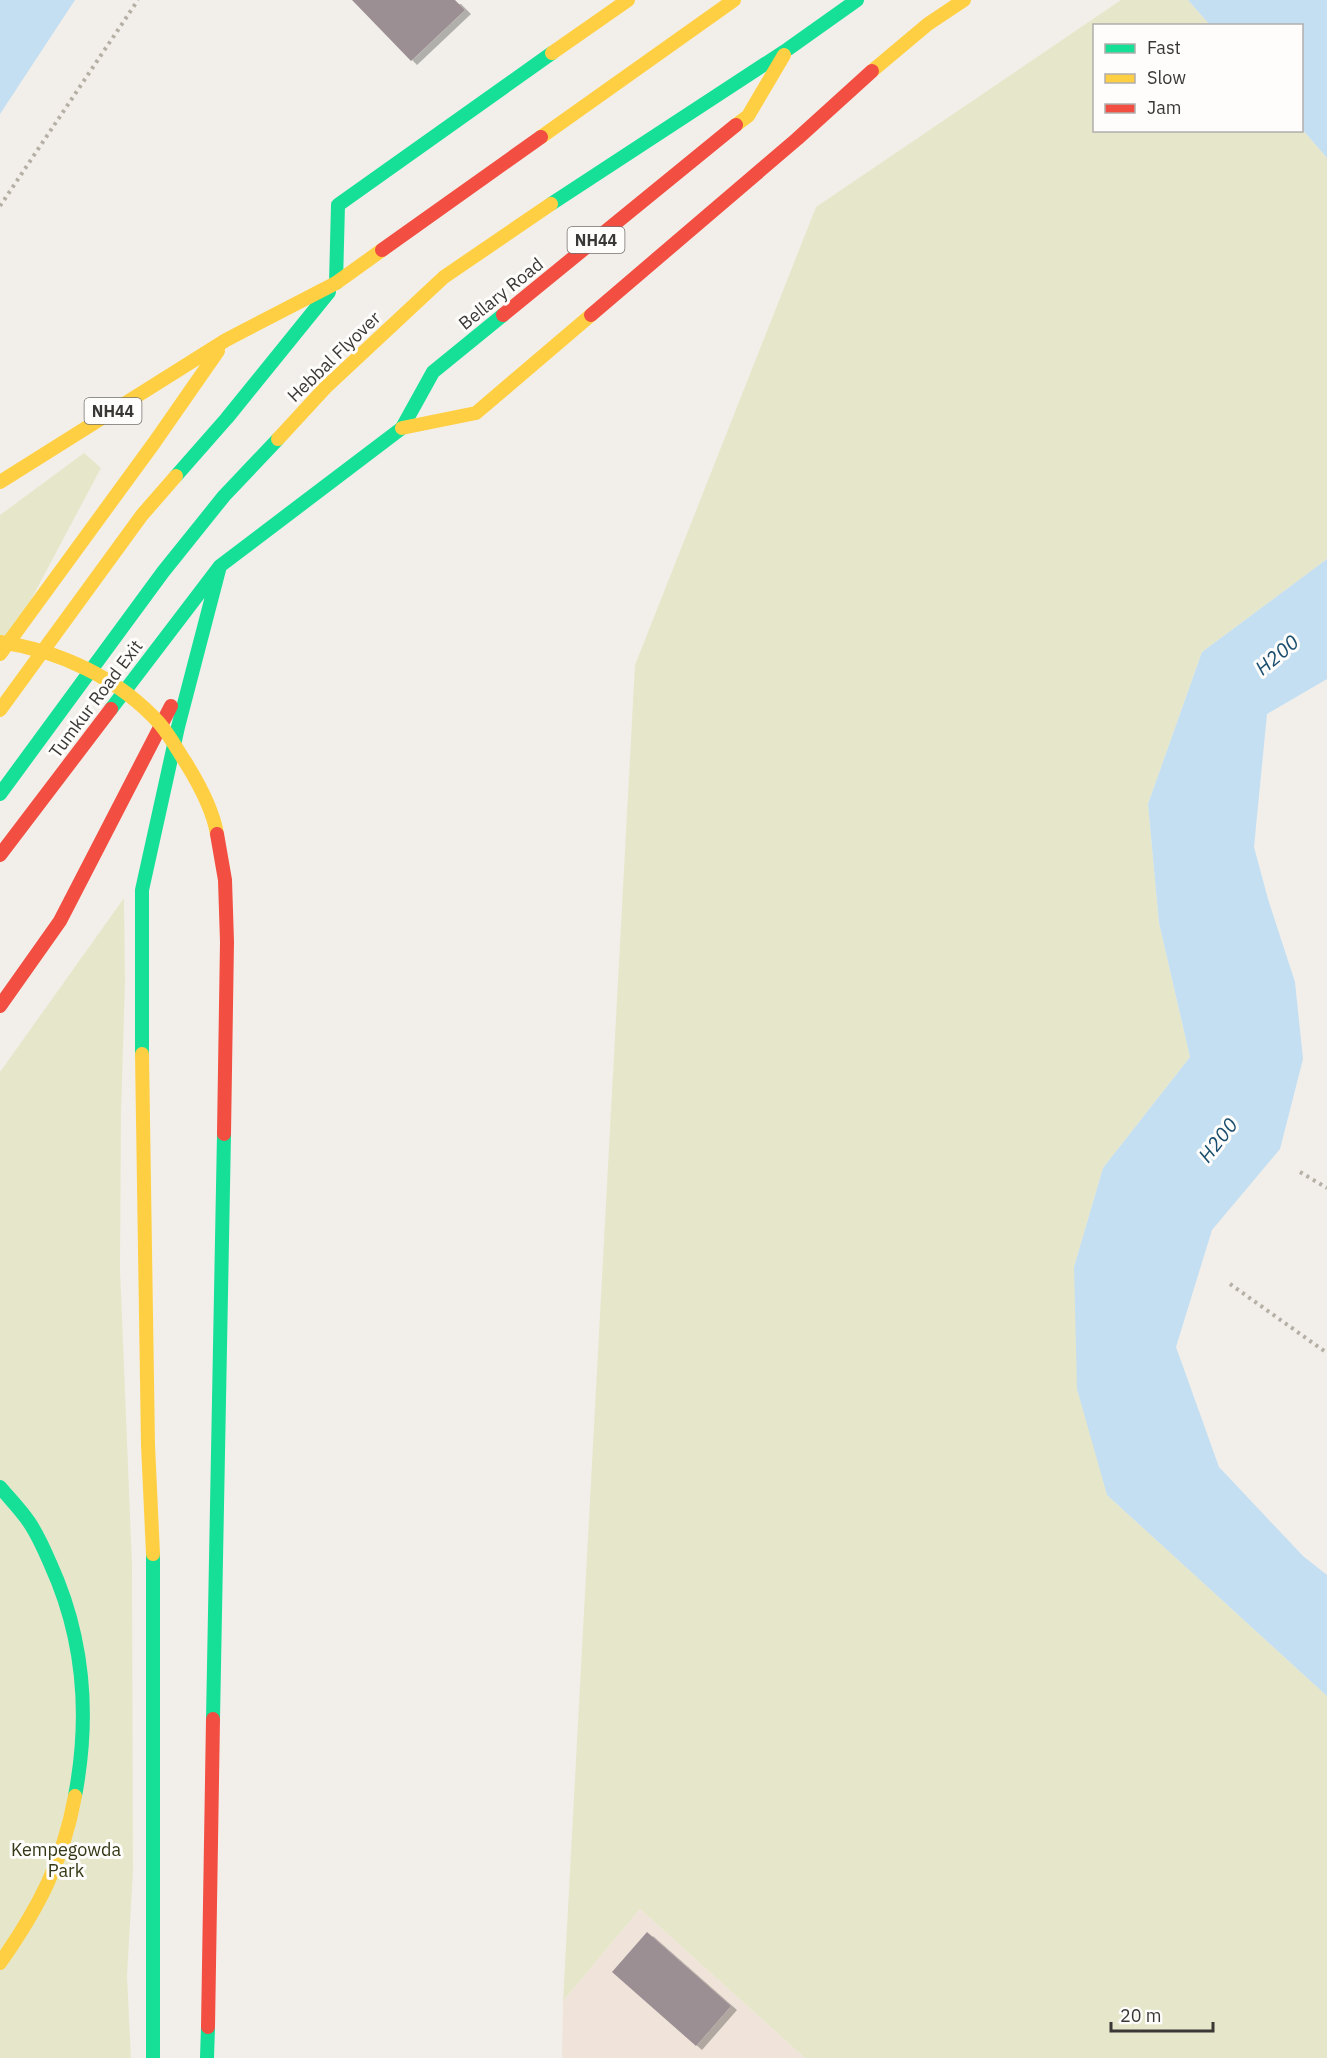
<svg xmlns="http://www.w3.org/2000/svg" width="1327" height="2058" viewBox="0 0 1327 2058" font-family="'IBM Plex Sans',sans-serif">
<style>
.industrial{fill:#f0e4da}
.green{fill:#e6e7ca}
.water{fill:#c4dff2}
.building{fill:#9c8f94;filter:url(#shadow)}
.lines{fill:none;stroke-linecap:round;stroke-linejoin:round}
.path{stroke:#b5afa5;stroke-width:4;stroke-dasharray:3 4.5;stroke-linecap:butt}
.fast{stroke:#16e098;stroke-width:14}
.slow{stroke:#ffcf43;stroke-width:14}
.jam{stroke:#f24e42;stroke-width:14}
.fast-bridge{stroke:#16e098;stroke-width:14}
.slow-bridge{stroke:#ffcf43;stroke-width:14}
.jam-bridge{stroke:#f24e42;stroke-width:14}
.labels{text-anchor:middle;stroke-width:6;stroke-linejoin:round;paint-order:stroke}
.shield{fill:#fefdfb;stroke:#757270;stroke-width:1.5}
.shield-label{font-size:16px;font-weight:bold;fill:#3a3734}
.street-label{font-size:18px;fill:#3a3734;stroke:#fefdfb}
.park-label{font-size:18px;fill:#353716;stroke:#fefdfb}
.water-label{font-size:20px;font-style:italic;fill:#1a4e6e;stroke:#fefdfb}
</style>
<defs>
<filter id="shadow"><feDropShadow dx="6" dy="4" stdDeviation="0" flood-color="#0004"/></filter>
</defs>
<rect width="100%" height="100%" fill="#f2efea"/>
<path class="industrial" d="M640 1909 805 2058H562L563 2001Z"/>
<path class="green" d="M1121 0H1188L1210 25 1094 26V130L1302 129 1327 158V559L1202 652 1148 804 1159 923 1190 1057 1103 1168 1074 1267 1107 1495 1327 1696V2058H805L640 1909 563 2001 635 665 816 207Z
M84 453 101 468 0 658V515Z
M124 898 125 982 121 1114 120 1269 132 1563 133 1871 127 1976 131 2058H0V1072Z"/>
<path class="water" d="M0 0H75L0 114Z
M1188 0H1327V158L1302 129V26L1210 25Z
M1327 559V679L1267 714 1254 847 1268 899 1295 982 1303 1059 1280 1149 1212 1230 1176 1347 1219 1467 1303 1556 1327 1575V1696L1107 1495 1077 1389 1074 1267 1103 1168 1190 1057 1159 923 1148 804 1202 652Z"/>
<path class="building" d="M352 0H455L465 10 411 61Z
M647 1932 731 2006 696 2046 612 1972Z"/>
<g class="lines">
<path class="path" d="M0 206 138 0
M1300 1172 1327 1188
M1230 1284 1327 1353"/>
<path class="fast" d="M551 204 788 49 857 0
M336 283 338 205 552 53
M176 476 227 418 329 292
M111 709 220 566 402 428 433 372 503 315
M0 794 163 572 224 496 278 439
M142 1054V890L178 727 220 566
M0 1487C10 1499 21 1510 29 1522 38 1535 44 1549 50 1563 84 1637 90 1717 75 1796
M153 1554V2058
M207 2058 208 2027"/>
<path class="slow" d="M552 53 628 0
M872 71 928 24 964 0
M736 125 748 116 784 55
M541 137 734 0
M402 428 476 413 591 315
M278 439 325 388 444 277 551 204
M0 482 226 340 336 283 382 250
M0 654 154 443 218 351
M0 710 142 515 176 476
M142 1054 148 1445 153 1554
M0 1963C38 1909 63 1862 75 1796"/>
<path class="jam" d="M382 250 541 137
M503 315 736 125
M591 315 797 139 872 71
M0 855 111 709
M0 1006 60 921 171 706"/>
<path class="fast-bridge" d="M213 1719 224 1134"/>
<path class="slow-bridge" d="M0 642C60 651 119 678 160 724 170 736 178 751 186 763 199 784 213 810 217 834"/>
<path class="jam-bridge" d="M217 834 225 880 227 942 224 1134
M208 2027 213 1719"/>
</g>
<g class="labels">
<g class="shield">
<rect x="567.5" y="227" width="57" height="26" rx="4.5"/>
<rect x="84.5" y="398" width="57" height="26" rx="4.5"/>
</g>
<g class="shield-label">
<text x="596" y="246">NH44</text>
<text x="113" y="417">NH44</text>
</g>
<g class="street-label">
<text transform="translate(501 294) rotate(-39)" y="6">Bellary Road</text>
<text transform="translate(334 357) rotate(-44)" y="6">Hebbal Flyover</text>
<text transform="translate(96 699) rotate(-53)" y="6">Tumkur Road Exit</text>
</g>
<g class="park-label">
<text x="66" y="1856">Kempegowda<tspan x="66" dy="21">Park</tspan></text>
</g>
<g class="water-label">
<text transform="translate(1277 655) rotate(-40)" y="7">H200</text>
<text transform="translate(1218 1140) rotate(-52)" y="7">H200</text>
</g>
</g>
<rect x="1093" y="24" width="210" height="108" fill="#fefdfb" stroke="#b0aeab" stroke-width="1.5"/>
<rect x="1105" y="44" width="30" height="9" fill="#16e098" stroke="#b0aeab" stroke-width="1.5"/>
<text x="1147" y="54" font-size="18" fill="#3a3734">Fast</text>
<rect x="1105" y="74" width="30" height="9" fill="#ffcf43" stroke="#b0aeab" stroke-width="1.5"/>
<text x="1147" y="84" font-size="18" fill="#3a3734">Slow</text>
<rect x="1105" y="104" width="30" height="9" fill="#f24e42" stroke="#b0aeab" stroke-width="1.5"/>
<text x="1147" y="114" font-size="18" fill="#3a3734">Jam</text>
<path d="M1111 2022v9h102v-9" fill="none" stroke="#3a3734" stroke-width="3"/>
<text x="1120" y="2022" font-size="18" fill="#3a3734" stroke="#fefdfb" stroke-width="4.5" paint-order="stroke">20 m</text>
</svg>
